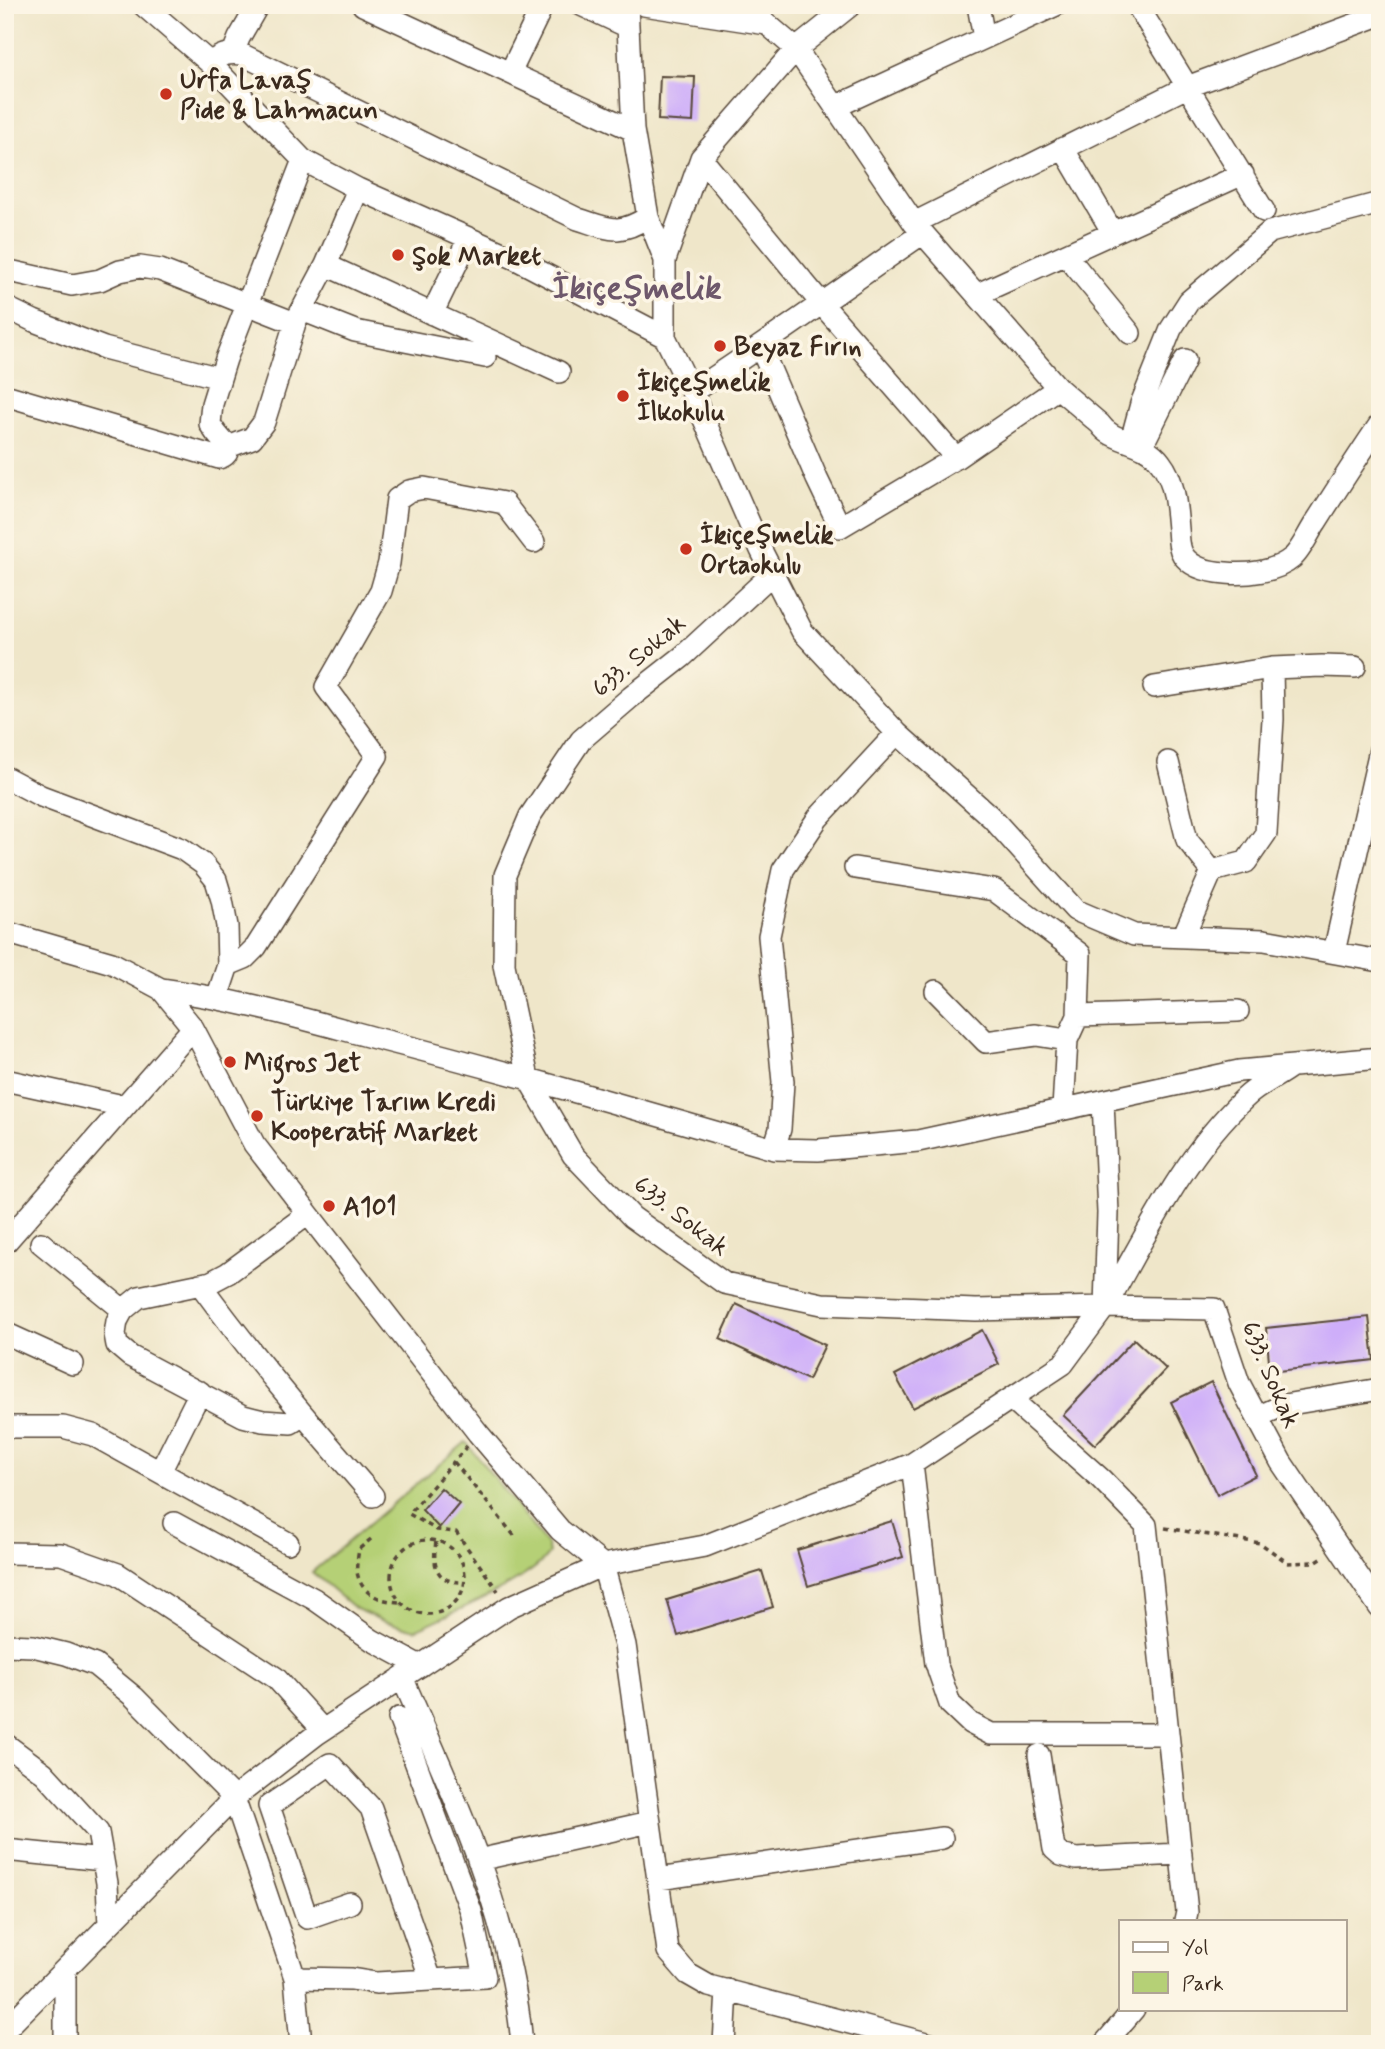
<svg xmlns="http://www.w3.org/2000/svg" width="1385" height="2049" viewBox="0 0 1385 2049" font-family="Mynerve,sans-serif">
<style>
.green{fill:#b5d076;stroke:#787d4a;stroke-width:2}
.building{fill:#ceaef9}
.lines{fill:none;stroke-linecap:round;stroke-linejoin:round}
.minor-casing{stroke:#564638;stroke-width:24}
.path{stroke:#564638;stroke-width:3.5;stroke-dasharray:5 5;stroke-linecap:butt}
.minor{stroke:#fff;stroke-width:21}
.poi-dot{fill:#c8321e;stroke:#fcf5e5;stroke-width:2.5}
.labels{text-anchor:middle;stroke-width:7;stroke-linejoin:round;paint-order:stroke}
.poi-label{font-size:26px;font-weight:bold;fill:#3b2a1e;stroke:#fcf5e5;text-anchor:start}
.street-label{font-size:26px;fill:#3b2a1e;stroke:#fcf5e5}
.district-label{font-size:33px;font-weight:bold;fill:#6e586b;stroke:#fcf5e5}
</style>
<rect width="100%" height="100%" fill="#fcf5e5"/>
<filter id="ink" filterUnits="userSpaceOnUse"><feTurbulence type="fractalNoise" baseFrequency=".0143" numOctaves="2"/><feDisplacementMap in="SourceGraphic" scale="14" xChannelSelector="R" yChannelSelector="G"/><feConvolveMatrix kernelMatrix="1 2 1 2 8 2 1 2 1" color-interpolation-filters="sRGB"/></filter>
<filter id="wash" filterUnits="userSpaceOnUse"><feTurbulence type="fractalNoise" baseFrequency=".00686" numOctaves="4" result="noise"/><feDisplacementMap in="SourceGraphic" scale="28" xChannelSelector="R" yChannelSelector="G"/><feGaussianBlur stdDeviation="1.57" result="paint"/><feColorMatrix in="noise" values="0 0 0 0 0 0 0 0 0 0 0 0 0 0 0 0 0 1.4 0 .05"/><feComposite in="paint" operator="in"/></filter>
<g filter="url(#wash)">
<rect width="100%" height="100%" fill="#efe6c9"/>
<path class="green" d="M466 1442 547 1545 549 1553C533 1580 447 1615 415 1630L383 1621 354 1608 312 1572Z"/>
<g id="blocks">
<path class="building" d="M660 76 695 77 693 122 658 120Z
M736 1304 825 1345 808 1380 720 1339Z
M1369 1317 1374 1360 1270 1372 1266 1328Z
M982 1330 999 1364 913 1408 895 1375Z
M1134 1339 1166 1369 1095 1445 1063 1415Z
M1211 1382 1256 1475 1217 1495 1171 1402Z
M441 1488 459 1504 439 1528 422 1510Z
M892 1521 903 1557 808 1586 797 1550Z
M762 1571 773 1607 678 1636 667 1600Z"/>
</g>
</g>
<g filter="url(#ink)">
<use href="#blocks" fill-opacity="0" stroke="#564638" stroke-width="2"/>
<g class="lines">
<g class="minor-casing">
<path id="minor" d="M143 5 210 63 303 160 358 189 516 259 665 337
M363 5 633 130
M581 5 628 27
M627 5 633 130 648 217 665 260
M644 5 767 24 796 49 914 223 1058 388 1100 424C1113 444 1143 438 1161 463 1175 481 1176 507 1178 529 1179 538 1178 547 1183 555 1192 569 1211 572 1226 573 1246 575 1276 572 1292 558 1301 551 1309 532 1316 522 1337 489 1358 456 1380 424
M851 5 796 49 701 158 665 260V337L692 392 761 550 802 631 897 733 992 818 1075 910 1134 935 1264 940 1380 961
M978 5 984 38
M1137 5 1264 211
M233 53 239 38 258 5
M210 63C220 55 228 52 241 54L578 219C610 229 618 236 648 217
M510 73 543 5
M835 107 1056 5
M1063 148 1113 233
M701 158 821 303 956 458
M914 223 1187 87 1380 15
M1066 255 1130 333
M326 265 559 372
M5 270 72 285 100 280 120 271 140 267 160 270 295 323
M978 294 1243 174
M5 307 34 321 104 348 220 378
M302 310 355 331 485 357
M432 314 469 238
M761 348 817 479 840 527 956 458 1058 388
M692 392C770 341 846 286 923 233
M5 395 219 458C226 456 228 453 228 447L216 433 210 424 212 404 226 359 303 160
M1131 441 1141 404 1171 329 1189 301 1270 232 1380 203
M1142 446 1185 360
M228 447 252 438 264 422 295 323 326 265 358 189
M773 573 682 657 631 697 581 740 530 816 505 875 504 965 528 1078 573 1155 632 1217 724 1283 822 1304 976 1310 1105 1307 1214 1309 1239 1383 1281 1462 1380 1608
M1154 687 1272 668 1322 666 1355 667
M1168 762 1187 840 1212 871
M5 777 41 796 182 849 203 864 216 880 222 900 227 926 228 965 217 998
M855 868 994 890 1080 954 1078 1016 1067 1040 1063 1109
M5 932 112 963 161 989 193 1028 254 1144 478 1433 560 1530 603 1565 509 1607 317 1734 234 1798 5 2030
M1183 937 1212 871 1246 862 1266 833 1273 719 1272 668
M1334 952 1380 750
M228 965 245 958 256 947 377 756 326 687 381 591 389 563 397 499 409 491 424 488 504 503 534 542
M161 989C235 999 307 1020 379 1039 512 1073 643 1111 774 1149L780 1129 783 1082 769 936 783 870 818 818 897 733
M936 991 986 1042 1036 1035 1067 1040
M1078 1016 1238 1011
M5 1080 123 1106
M774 1149 818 1150 918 1141 1239 1071 1380 1058
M5 1243 193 1028
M41 1243 123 1310
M200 1284C254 1358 313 1427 373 1496
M1108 1302C1148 1231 1185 1154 1245 1098 1257 1086 1275 1078 1289 1068
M5 1333 73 1364
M1011 1399 1101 1479 1146 1525 1187 1912 1185 1921
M302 1416 291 1423 263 1421 243 1416 130 1356 117 1345 115 1334 117 1321 123 1310 139 1297 211 1282 228 1273 308 1214
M1257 1417 1284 1405 1380 1389
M5 1427H63L93 1435 288 1543
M912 1464 936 1664
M160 1472 200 1392
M174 1523 314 1599 372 1640 420 1666
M5 1553 61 1554 118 1574 276 1678 323 1730
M5 1645 33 1646 66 1654 95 1665 134 1697 234 1798 295 1978 301 2044
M938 1669 950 1704 970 1723 991 1734H1168
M402 1677C453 1795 511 1914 522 2044
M5 1744 44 1773 98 1832 107 1883 109 1925
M1039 1755 1054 1849 1061 1855 1076 1859 1181 1854
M5 1850 103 1860
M478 1860 650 1822
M658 1879 942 1838
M350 1903 307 1918 269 1806 330 1764 371 1808 431 1980
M65 1971V2044
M295 1978 351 1979 376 1983 485 1977 471 1911 399 1718
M724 2044 727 1990
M930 2044 709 1986 688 1974 668 1951 625 1645 603 1565 705 1546 912 1464 1063 1364 1105 1307 1108 1213 1103 1101
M1104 2044 1134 2009"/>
</g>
<path class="path" d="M467 1446 409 1514 437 1530 456 1532 498 1591
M454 1462 517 1539
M1165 1528 1260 1543 1288 1563 1315 1562 1323 1557
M371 1539 359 1549C358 1556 356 1565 357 1572 361 1594 379 1601 400 1602
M391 1577a37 37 0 1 1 74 0a37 37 0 1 1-74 0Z
M436 1542C432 1566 436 1583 464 1582
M1376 2044 1380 2038"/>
<use href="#minor" class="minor"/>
</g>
</g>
<g class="poi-dot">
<circle cx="166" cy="94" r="7"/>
<circle cx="398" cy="255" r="7"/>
<circle cx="720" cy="346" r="7"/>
<circle cx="623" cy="396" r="7"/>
<circle cx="686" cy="549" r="7"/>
<circle cx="230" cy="1062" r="7"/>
<circle cx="257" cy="1116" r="7"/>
<circle cx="329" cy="1206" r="7"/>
</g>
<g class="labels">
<g class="poi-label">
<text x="180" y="88">Urfa Lavaş<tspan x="180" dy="30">Pide &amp; Lahmacun</tspan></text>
<text x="412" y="264">Şok Market</text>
<text x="734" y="355">Beyaz Fırın</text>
<text x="637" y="390">İkiçeşmelik<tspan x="637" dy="30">İlkokulu</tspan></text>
<text x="700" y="543">İkiçeşmelik<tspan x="700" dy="30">Ortaokulu</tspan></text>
<text x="244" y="1071">Migros Jet</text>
<text x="271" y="1110">Türkiye Tarım Kredi<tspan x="271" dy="30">Kooperatif Market</tspan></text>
<text x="343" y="1215">A101</text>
</g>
<g class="street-label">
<text transform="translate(638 655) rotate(-40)" y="9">633. Sokak</text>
<text transform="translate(682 1215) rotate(38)" y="9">633. Sokak</text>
<text transform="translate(1272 1374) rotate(67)" y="9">633. Sokak</text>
</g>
<g class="district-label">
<text x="637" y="298">İkiçeşmelik</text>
</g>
</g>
<rect width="1385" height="2049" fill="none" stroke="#fcf5e5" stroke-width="28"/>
<rect x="1119" y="1920" width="228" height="91" fill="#fcf5e5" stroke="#afa495" stroke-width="2"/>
<rect x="1133" y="1942" width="35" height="10" fill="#ffffff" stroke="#afa495" stroke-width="2"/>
<text x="1182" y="1954" font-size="21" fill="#3b2a1e">Yol</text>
<rect x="1133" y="1972" width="35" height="21" fill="#b5d076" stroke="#afa495" stroke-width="2"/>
<text x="1182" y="1990" font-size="21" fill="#3b2a1e">Park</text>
</svg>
